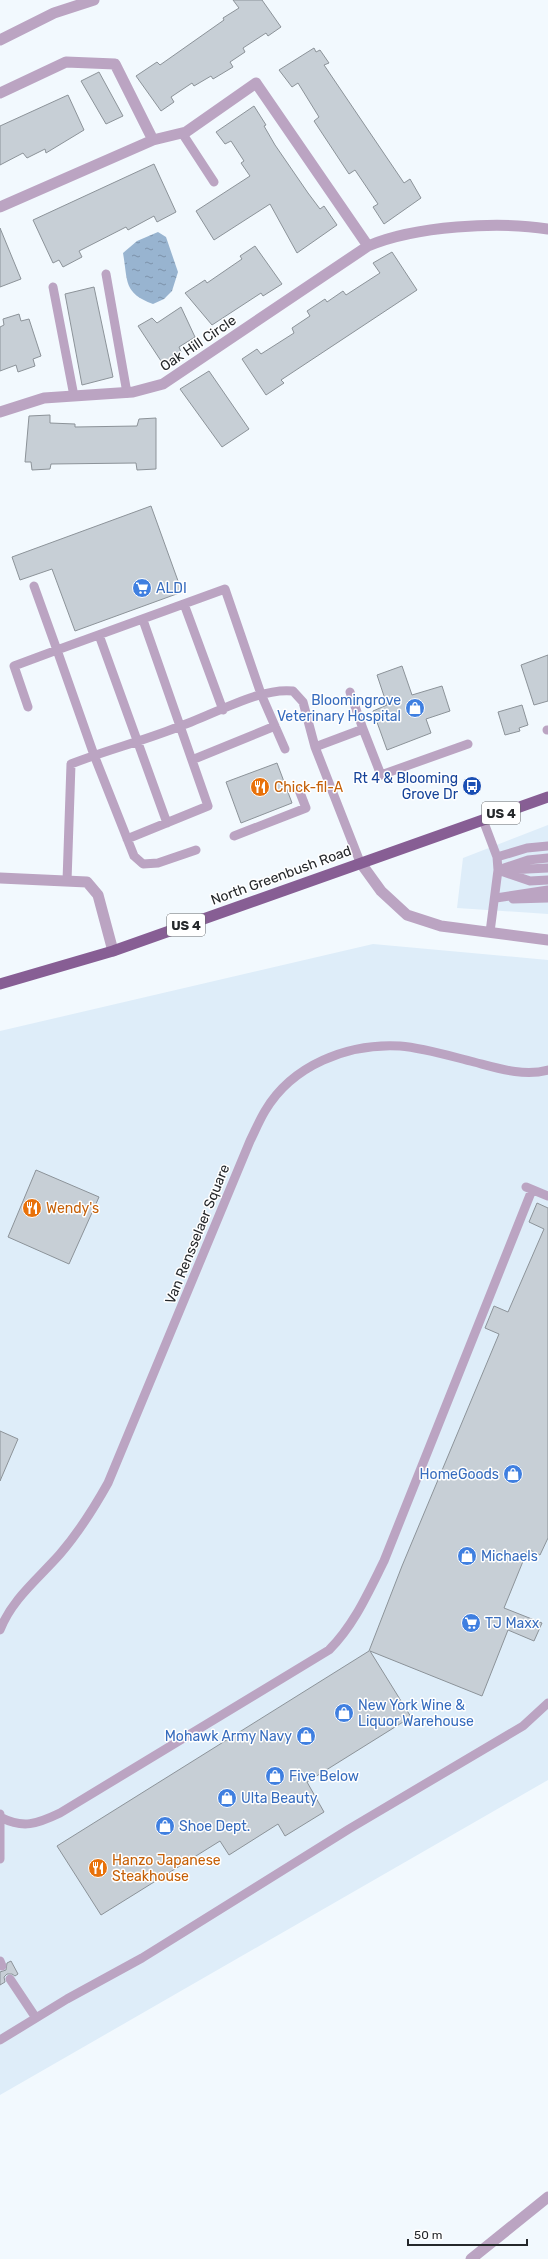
<svg xmlns="http://www.w3.org/2000/svg" width="548" height="2259" viewBox="0 0 548 2259" font-family="Rubik,sans-serif">
<style>
.built{fill:#deedf9}
.water{fill:url(#water-ripples)}
.building{fill:#c7cfd6;stroke:#8c9399}
.lines{fill:none;stroke-linecap:round;stroke-linejoin:round}
.service{stroke:#bba4c2;stroke-width:9}
.minor{stroke:#bba4c2;stroke-width:11}
.tertiary{stroke:#bba4c2;stroke-width:11}
.primary{stroke:#875e94;stroke-width:11}
.labels{text-anchor:middle;stroke-width:3;stroke-linejoin:round;paint-order:stroke}
.shield{fill:#fff;stroke:#66686b;stroke-width:1}
.shield-label{font-size:13px;font-weight:bold;fill:#25282b}
.street-label{font-size:14px;fill:#25282b;stroke:#fff}
.shop-label{font-size:14px;fill:#366cbe;stroke:#fff;text-anchor:start}
.transit-label{font-size:14px;fill:#164399;stroke:#fff;text-anchor:end}
.food-label{font-size:14px;fill:#c56008;stroke:#fff;text-anchor:start}
</style>
<defs>
<pattern id="water-ripples" width="26" height="14" patternUnits="userSpaceOnUse"><rect width="26" height="14" fill="#98b4d0"/><path d="M2 4q2-2 4 0t4 0M15 11q2-2 4 0t4 0" fill="none" stroke="#7c92a9"/></pattern>
</defs>
<rect width="100%" height="100%" fill="#f2f9fe"/>
<path class="built" d="M548 825V914L457 908 463 858Z
M373 944 548 960V1780L0 2095V1031Z"/>
<path class="water" d="M158 232 166 237 178 272 172 291 164 299 153 304C123 293 128 281 123 253L137 241Z"/>
<path class="building" d="M233 0H262L281 27 268 36 266 33 243 48 245 52 230 62 233 67 213 79 211 76 194 86 192 83 171 97 174 102 161 111 136 76 157 62 160 65 224 20 223 18 239 8Z
M314 48 316 52 320 50 329 63 324 65 404 183 410 179 421 198 384 224 373 207 378 204 355 170 349 174 314 121 319 117 298 83 292 87 279 70Z
M99 72 123 116 106 124 81 81Z
M68 95 84 130 46 153 45 149 27 158 23 153 0 165V126Z
M254 106 266 125 264 126 275 145 308 193 320 209 324 206 337 225 297 253 270 204 214 240 196 211 250 176 241 163 244 161 231 141 225 144 216 132Z
M154 164 176 212 157 222 154 216 128 230 126 227 79 251 82 257 63 267 59 260 53 263 33 220Z
M0 228 21 279 0 287Z
M255 246 282 284 263 296 261 293 212 325 185 293 205 280 207 283 242 259 240 256Z
M392 252 417 290 281 380 284 383 266 395 242 359 257 349 261 354 294 333 292 328 310 316 307 311 325 299 327 302 343 291 346 295 380 273 373 263Z
M94 287 113 377 82 385 65 294Z
M181 307 195 337 179 347 181 352 163 364 138 326 152 318 157 323Z
M19 314 21 321 29 319 41 356 33 359 35 366 18 372 16 365 0 371V327L4 325 3 319Z
M209 371 249 429 222 447 180 389Z
M50 415V423L75 424V427L137 426 139 419 156 418V469L137 470 136 463 51 464 50 469 32 470 31 462H25L29 416Z
M151 506 182 592 75 631 52 569 20 580 12 557Z
M548 655V701L534 705 521 665Z
M402 666 412 695 442 686 450 711 426 719 431 733 387 750 373 711 387 705 377 675Z
M522 705 528 725 519 728 520 731 505 735 498 712Z
M277 763 292 803 241 823 226 782Z
M36 1170 99 1197 69 1264 8 1237Z
M537 1203 548 1208V1538L540 1555 528 1549 504 1608 542 1623 534 1641 508 1630 482 1696 370 1651 411 1717 307 1782 324 1812 285 1836 278 1824 229 1855 220 1841 101 1915 57 1846 369 1651 402 1566 499 1334 485 1328 494 1306 508 1312 544 1229 529 1222Z
M0 1431 18 1439 0 1481Z
M11 1961 18 1974 15 1976 12 1974H7L4 1977 5 1982 0 1985V1972L6 1970 7 1963Z"/>
<g class="lines">
<path class="service" d="M182 133 214 182
M106 274 127 393
M53 287 74 396
M184 604 223 710
M99 635 167 823
M350 692 363 729
M28 707 14 666 57 650 34 586
M547 730H548
M315 747 363 729 381 775 468 744
M192 760 275 726
M483 820 497 857 498 870 490 932
M234 836 306 808 299 790
M127 839 208 806 143 620
M196 850 158 863 143 864 134 856 94 755 57 650 225 589 261 694 285 749
M497 857 527 848 548 846
M498 870 530 881 548 880
M498 870 528 860 548 858
M508 870 548 868
M67 881 71 764C107 750 143 741 178 727 211 716 260 687 293 691L303 702 315 747 360 862
M496 898 548 890
M513 899 548 898
M526 1187 548 1196
M0 1630C12 1599 38 1579 60 1554 79 1532 94 1508 108 1483L250 1141C255 1131 259 1121 265 1111 292 1065 348 1043 400 1046 424 1048 450 1056 474 1062 497 1068 524 1077 548 1070
M0 1814V1859
M0 1817C23 1829 37 1824 60 1813L329 1650C354 1625 368 1593 384 1561L532 1190
M0 1961 2 1966
M10 1979 36 2018
M0 2040 67 1999 142 1958 349 1829 523 1726 548 1703"/>
<path class="minor" d="M0 40 54 13 94 0
M0 93 66 62 115 64 153 140 0 207
M153 140 186 132 256 83 368 246
M0 412 44 398 133 392 163 384 368 246C415 226 498 221 548 229
M0 878 87 882 98 895 113 951
M471 2259 548 2197"/>
<path class="tertiary" d="M360 862 381 891 407 915 441 926 548 940"/>
<path class="primary" d="M0 984 113 951 548 797"/>
</g>
<defs>
<g id="supermarket-disc" transform="scale(1)"><circle r="9.5" fill="#3f7fe0" stroke="#fff"/><path d="M-6-5.5h2.5l.6 2H6L4.5 2H-2.5L-4.4-4H-6ZM-1.5 3.2a1.3 1.3 0 1 0 .1 0ZM3 3.2a1.3 1.3 0 1 0 .1 0Z" fill="#fff"/></g>
<g id="shop-disc" transform="scale(1)"><circle r="9.5" fill="#3f7fe0" stroke="#fff"/><path d="M-5-2.5h2.3a2.7 3.5 0 0 1 5.4 0H5L5.5 6h-11ZM-1.5-2.5h3a1.5 2.3 0 0 0-3 0Z" fill="#fff"/></g>
<g id="bus-disc" transform="scale(1)"><circle r="9.5" fill="#1a4fb4" stroke="#fff"/><path d="M-5-6H5V4H4V6H2V4H-2V6H-4V4H-5ZM-3.5-4V0h7V-4ZM-3.5 1.2v1.5H-2V1.2ZM2 1.2v1.5H3.5V1.2Z" fill="#fff"/></g>
<g id="restaurant-disc" transform="scale(1)"><circle r="9.5" fill="#e8710a" stroke="#fff"/><path d="M-5-6h1v4h1v-4h1v4h1v-4h1v5L-1.5 .5V6h-2V.5L-5-1ZM5-6V6H3V1.5H1.5Q1.5-4 5-6Z" fill="#fff"/></g>
</defs>
<g fill-rule="evenodd">
<use href="#supermarket-disc" x="142" y="588"/>
<use href="#shop-disc" x="415" y="708"/>
<use href="#bus-disc" x="472" y="786"/>
<use href="#restaurant-disc" x="260" y="787"/>
<use href="#restaurant-disc" x="32" y="1208"/>
<use href="#shop-disc" x="513" y="1474"/>
<use href="#shop-disc" x="467" y="1556"/>
<use href="#supermarket-disc" x="471" y="1623"/>
<use href="#shop-disc" x="344" y="1713"/>
<use href="#shop-disc" x="306" y="1736"/>
<use href="#shop-disc" x="275" y="1776"/>
<use href="#shop-disc" x="227" y="1798"/>
<use href="#shop-disc" x="165" y="1826"/>
<use href="#restaurant-disc" x="98" y="1868"/>
</g>
<g class="labels">
<g class="shield">
<rect x="482" y="802" width="38" height="22" rx="3"/>
<rect x="167" y="914" width="38" height="22" rx="3"/>
</g>
<g class="shield-label">
<text x="501" y="818">US 4</text>
<text x="186" y="930">US 4</text>
</g>
<g class="street-label">
<text transform="translate(198 343) rotate(-34)" y="5">Oak Hill Circle</text>
<text transform="translate(281 875) rotate(-20)" y="5">North Greenbush Road</text>
<text transform="translate(197 1234) rotate(-68)" y="5">Van Rensselaer Square</text>
</g>
<g class="shop-label">
<text x="156" y="593">ALDI</text>
<text x="401" y="705" text-anchor="end">Bloomingrove<tspan x="401" dy="16">Veterinary Hospital</tspan></text>
<text x="499" y="1479" text-anchor="end">HomeGoods</text>
<text x="481" y="1561">Michaels</text>
<text x="485" y="1628">TJ Maxx</text>
<text x="358" y="1710">New York Wine &amp;<tspan x="358" dy="16">Liquor Warehouse</tspan></text>
<text x="292" y="1741" text-anchor="end">Mohawk Army Navy</text>
<text x="289" y="1781">Five Below</text>
<text x="241" y="1803">Ulta Beauty</text>
<text x="179" y="1831">Shoe Dept.</text>
</g>
<g class="transit-label">
<text x="458" y="783">Rt 4 &amp; Blooming<tspan x="458" dy="16">Grove Dr</tspan></text>
</g>
<g class="food-label">
<text x="274" y="792">Chick-fil-A</text>
<text x="46" y="1213">Wendy's</text>
<text x="112" y="1865">Hanzo Japanese<tspan x="112" dy="16">Steakhouse</tspan></text>
</g>
</g>
<path d="M408 2239v6h119v-6" fill="none" stroke="#25282b" stroke-width="2"/>
<text x="414" y="2239" font-size="12" fill="#25282b" stroke="#ffffff" stroke-width="3" paint-order="stroke">50 m</text>
</svg>
